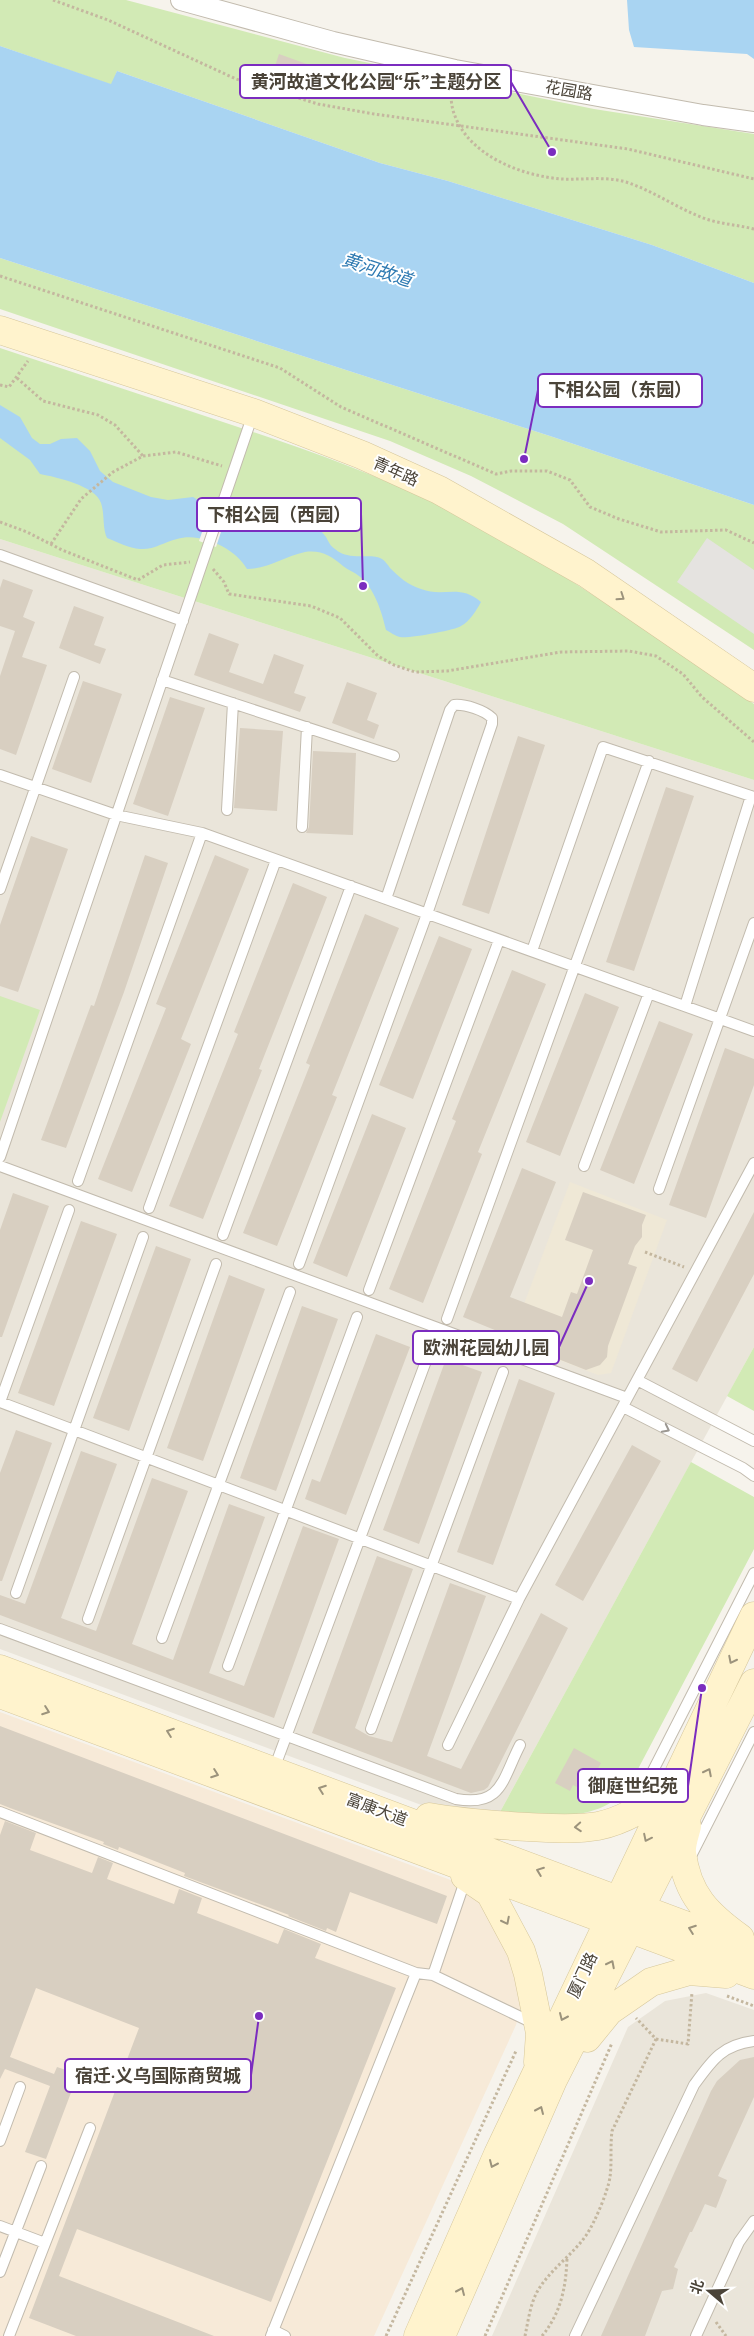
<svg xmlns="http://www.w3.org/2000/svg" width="754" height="2336" viewBox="0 0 754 2336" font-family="Quicksand,'Noto Sans SC',sans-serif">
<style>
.residential{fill:#eae5da}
.commercial{fill:#f7ead8}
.education{fill:#efe8d6}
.green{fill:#d2eab5}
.parking{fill:#e5e3e0}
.water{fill:#a9d4f2}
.pier{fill:#f6f3ec}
.building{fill:#d8cfc1}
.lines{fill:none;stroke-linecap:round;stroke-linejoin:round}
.lane-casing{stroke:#c2bbae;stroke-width:12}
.street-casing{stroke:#c2bbae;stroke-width:22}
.secondary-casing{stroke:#d6c79b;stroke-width:29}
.path{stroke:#c4b79f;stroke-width:3;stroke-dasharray:2.5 2.5;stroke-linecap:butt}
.lane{stroke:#fff;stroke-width:10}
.street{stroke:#fff;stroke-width:20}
.secondary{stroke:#fff3cd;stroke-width:28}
.oneway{stroke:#9c937c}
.oneway2{stroke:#9c9892}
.labels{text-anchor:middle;stroke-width:4;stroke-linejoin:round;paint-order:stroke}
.street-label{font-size:16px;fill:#4b4439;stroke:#fff}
.water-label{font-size:18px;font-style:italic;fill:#2e7ab2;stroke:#fff}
.leader{fill:none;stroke:#7b2cbf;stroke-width:2}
.callout-dot{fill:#7b2cbf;stroke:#fff;stroke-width:2}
.callout{fill:#fff;stroke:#7b2cbf;stroke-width:2}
.callout-label{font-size:18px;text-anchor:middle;font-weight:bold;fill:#4b4439}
</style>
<rect width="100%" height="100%" fill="#f6f3ec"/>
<path class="residential" d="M0 539 754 780V1347L500 1812 443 1813 0 1649Z
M706 1993 754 2010V2336H492L628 2027 665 2001Z"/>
<path class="commercial" d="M0 1712 456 1882 476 1895 506 1948 519 1987 521 2006 516 2025 374 2336H0Z"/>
<path class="education" d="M570 1182 667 1220 611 1373 598 1375 510 1341Z"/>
<path class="green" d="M0 0H126L345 58 594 109 754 134V283L652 245 448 181 380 163 117 71 112 85 0 46Z
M0 258 553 437 754 505V650L563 524 471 476 390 441 0 309Z
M0 348C69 371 139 394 208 417 287 443 366 469 440 506 551 562 652 634 754 704V780L0 539Z
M0 996 40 1010 0 1122Z
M754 1347V1411L727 1396Z
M691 1462 754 1497V1549L628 1788C596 1825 544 1815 500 1812Z"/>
<path class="parking" d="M707 538 754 570V634L677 582Z"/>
<path class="water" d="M627 0H754V59L747 54 634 47 629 30Z
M0 46 111 84 117 71 380 163 448 181 652 245 754 283V505L553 437 0 258Z
M0 405 20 417 32 438 40 444H50L61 439 77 438 90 451 100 471 113 482 151 497 168 500 193 497 205 504 243 515C257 506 268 500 285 505 303 509 315 523 326 537 328 541 331 547 335 549 350 562 371 552 382 559 385 561 388 565 390 568 399 577 408 585 421 589 444 598 459 583 481 602 476 611 470 621 461 626 456 630 407 639 400 637 395 636 390 632 386 630 382 612 374 587 359 576 354 572 348 570 343 566 331 556 322 550 305 552 285 556 268 569 247 569 235 548 201 532 177 539 164 542 154 550 140 549 129 548 117 542 107 538 102 527 105 515 101 503 96 486 56 477 40 474L30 460 0 438Z"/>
<path class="pier" d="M212 503 229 508 216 547 199 541Z"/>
<path class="building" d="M279 54 315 67 309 85 273 72Z
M3 579 33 590 23 617 35 622 22 657 47 665 16 755 0 749V676L15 631 0 626V588Z
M74 606 104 617 94 645 106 649 100 664 59 648Z
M209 633 239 644 229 672 263 684 274 654 304 665 294 693 306 697 300 712 194 675Z
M83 681 122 694 91 783 52 769Z
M347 682 377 693 367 720 379 725 374 739 332 723Z
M170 697 205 708 168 816 133 804Z
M240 728 283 731 277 811 234 808Z
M518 736 545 745 489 914 462 905Z
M313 751 356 753 353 835 306 833 309 827Z
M666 787 694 796 634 971 606 962Z
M31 836 68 849 18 992 0 986V925Z
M145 855 168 863 124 992 66 1148 41 1140 91 1005 94 1006Z
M215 855 249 869 181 1039 191 1044 132 1192 98 1179 166 1008 156 1004Z
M293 883 327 897 259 1069 262 1070 203 1219 169 1206 238 1034 234 1032Z
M365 914 399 928 332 1095 337 1097 277 1246 243 1233 310 1065 306 1063Z
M439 936 472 949 413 1099 379 1085Z
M512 970 546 984 478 1152 482 1154 423 1303 389 1289 456 1121 452 1119Z
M585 993 619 1007 560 1156 526 1142Z
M659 1021 693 1034 634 1184 600 1170Z
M725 1048 754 1059V1085L706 1218 669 1205Z
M372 1114 406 1128 347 1277 313 1263Z
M522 1168 556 1182 510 1297 562 1317 571 1292 577 1294 593 1250 565 1240 583 1192 646 1215 642 1225V1237L635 1246 628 1264 637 1267 608 1346 607 1357 600 1365 586 1370 515 1342 517 1339 463 1317Z
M13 1193 49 1206 2 1337H0V1230Z
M754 1212V1274L697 1382 672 1369Z
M81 1221 117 1234 54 1406 18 1393Z
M156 1246 191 1259 129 1431 93 1418Z
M229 1275 265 1289 203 1461 167 1448Z
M302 1306 338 1319 276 1491 240 1478Z
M376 1334 410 1347 346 1515 305 1499 312 1479 320 1482Z
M446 1359 482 1372 419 1544 383 1530Z
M519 1379 555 1393 493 1565 457 1552Z
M16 1430 52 1443 2 1581H0V1473Z
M632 1445 661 1461 583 1601 555 1585Z
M81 1451 117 1464 61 1618 96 1631 152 1478 188 1491 132 1644 173 1660 229 1504 265 1517 209 1673 244 1686 303 1526 339 1539 274 1718 0 1615V1595L25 1604Z
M377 1556 413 1569 355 1728 369 1736 392 1742 450 1583 486 1596 427 1756 461 1769 541 1613 568 1628 488 1787 484 1790 471 1793 312 1733Z
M0 1726 447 1896 437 1924 350 1892 336 1932 327 1928 326 1931 288 1916 289 1915 184 1876 185 1873 119 1847 118 1850 103 1844 104 1842 10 1808 0 1804Z
M574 1748 601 1763 585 1791 573 1785 570 1791 555 1783Z
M5 1821 36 1833 30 1850 92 1873 98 1857 113 1863 107 1879 174 1904 179 1889 202 1898 197 1913 278 1944 284 1929 321 1944 315 1958 396 1988 271 2302 77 2229 59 2276 214 2336H76L29 2318 139 2028 36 1988 10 2057 54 2074 57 2067 78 2074 46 2159 25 2152 50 2086 5 2069 0 2079V1835Z
M754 2057V2097L718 2176 727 2180 716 2208 705 2204 692 2232H690L674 2267 678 2269 673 2289 662 2291 645 2336H601L711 2091 717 2081 740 2060Z"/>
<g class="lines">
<g class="lane-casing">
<path id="lane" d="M0 555 183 621
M162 680 394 756
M0 775 116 815 202 833 754 1031
M227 810 233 703
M302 827 307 727
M0 889 74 677
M532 951 603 747 754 797
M685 1006 751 796
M0 1157 253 414
M0 1166 627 1398
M584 1166 649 993
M78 1181 202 833
M659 1189 754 923
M149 1208 276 860
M223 1235 351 886
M299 1264 427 914 492 724V718C484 710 465 704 454 705L450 710 386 899
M369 1290 499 940
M447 1319 649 761
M637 1380 754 1441
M0 1402 519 1599 754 1163
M0 1402 69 1210
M623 1407 743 1468 754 1476
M16 1593 143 1237
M88 1619 216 1264
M0 1629 456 1799C502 1807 502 1780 520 1745
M162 1638 290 1292
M228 1666 357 1317
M371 1729 503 1372
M448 1745 519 1599
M274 1769 432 1345
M634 1802 639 1798 754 1573
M0 1812 416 1973 271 2336
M692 1854 754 1732
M416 1973 433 1975 466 1878
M433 1975 533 2023
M0 2141 20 2087
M0 2226 45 2243
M0 2272 41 2166
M273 2330 285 2336
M9 2336 90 2128
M575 2336 694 2085C712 2060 722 2045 754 2041
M696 2336 739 2242 754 2221"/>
</g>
<g class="street-casing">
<path id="street" d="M181 0 333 42 455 70 703 115 754 122"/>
</g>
<g class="secondary-casing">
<path id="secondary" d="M0 330 254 413 362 455 439 490 586 573 754 688
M0 1669 754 1951
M0 1694 754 1975
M429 1817C462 1823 495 1825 528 1827 551 1828 575 1830 598 1826 624 1821 649 1805 670 1790
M687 1826C685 1834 681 1845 682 1853 687 1895 708 1915 740 1938
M465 1876 490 1893 521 1951 528 1974 540 2033 538 2062
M587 2038 609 2011 651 1982 689 1971 726 1974
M418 2336 498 2154 754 1616
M441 2336 553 2080 754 1683"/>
</g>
<path class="path" d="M53 0 108 20 236 79 318 104 374 114 628 149 754 179
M450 86C451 96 451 107 455 116 470 156 522 176 562 179 583 180 605 176 626 182 654 191 678 209 706 219 721 224 738 225 754 229
M0 276 280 368 341 407 496 474 511 471H547L570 480 590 507 619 519 661 532 726 530 754 543
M17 378 43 401 98 415 115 425 143 456
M0 385 9 387 28 361
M0 522 27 532 62 550 138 580 163 565 190 562
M51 544 81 499 113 472 143 456 176 452 222 466
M213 569 224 582 229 594 311 606 340 618 378 656 394 665 415 672 447 671 561 652 629 651 656 656 683 674 702 697 754 742
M645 1252 684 1267
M727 1996 754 2006
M656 2039 688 2044 692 1992
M716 2322 726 2336
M386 2336 516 2051
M485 2336 612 2043
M525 2336C528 2322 530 2305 537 2292 550 2269 573 2255 587 2234 595 2222 608 2191 610 2177 612 2162 610 2147 612 2131L656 2039 636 2018
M542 2336C561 2313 566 2287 567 2258"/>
<use href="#lane" class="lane"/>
<use href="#street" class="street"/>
<use href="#secondary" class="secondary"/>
</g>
<defs><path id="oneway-chevron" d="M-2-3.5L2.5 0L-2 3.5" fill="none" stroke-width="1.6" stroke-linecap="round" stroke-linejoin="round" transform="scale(1.25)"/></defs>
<g class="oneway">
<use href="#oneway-chevron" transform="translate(621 597) rotate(34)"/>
<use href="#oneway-chevron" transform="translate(732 1660) rotate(117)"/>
<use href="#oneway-chevron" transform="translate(46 1711) rotate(20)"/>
<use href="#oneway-chevron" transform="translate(170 1732) rotate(-160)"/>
<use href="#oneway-chevron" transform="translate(708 1772) rotate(-63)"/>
<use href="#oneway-chevron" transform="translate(215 1774) rotate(20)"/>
<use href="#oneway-chevron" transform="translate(322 1789) rotate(-160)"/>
<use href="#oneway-chevron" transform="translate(578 1827) rotate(176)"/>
<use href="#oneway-chevron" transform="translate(647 1838) rotate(116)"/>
<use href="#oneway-chevron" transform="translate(540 1871) rotate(-159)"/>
<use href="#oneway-chevron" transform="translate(506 1921) rotate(63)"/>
<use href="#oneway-chevron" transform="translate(692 1929) rotate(-160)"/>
<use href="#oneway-chevron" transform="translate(611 1964) rotate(-63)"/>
<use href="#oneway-chevron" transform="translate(563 2017) rotate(114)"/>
<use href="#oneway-chevron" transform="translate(540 2110) rotate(-66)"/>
<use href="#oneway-chevron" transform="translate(493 2164) rotate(114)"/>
<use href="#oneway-chevron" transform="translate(461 2291) rotate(-66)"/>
</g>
<use class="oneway2" href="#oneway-chevron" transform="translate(666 1429) rotate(27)"/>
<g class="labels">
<g class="street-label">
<text transform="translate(569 90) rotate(10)" y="6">花园路</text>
<text transform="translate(396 471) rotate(24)" y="6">青年路</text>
<text transform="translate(377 1809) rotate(21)" y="6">富康大道</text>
<text transform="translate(582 1975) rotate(-65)" y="6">厦门路</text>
</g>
<g class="water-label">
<text transform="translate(377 270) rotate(18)" y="6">黄河故道</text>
</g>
</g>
<path class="leader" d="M552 152L511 82M524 459L538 390M363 586L361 514M589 1281L559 1347M702 1688L688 1786M259 2016L251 2075"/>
<g class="callout-dot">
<circle cx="552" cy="152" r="5"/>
<circle cx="524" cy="459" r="5"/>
<circle cx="363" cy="586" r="5"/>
<circle cx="589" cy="1281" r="5"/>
<circle cx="702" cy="1688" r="5"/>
<circle cx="259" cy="2016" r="5"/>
</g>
<g class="callout">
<rect x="240" y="65" width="271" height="33" rx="5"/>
<rect x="538" y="374" width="164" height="33" rx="5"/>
<rect x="197" y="498" width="164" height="33" rx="5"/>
<rect x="413" y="1331" width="146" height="33" rx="5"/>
<rect x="578" y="1769" width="110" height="33" rx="5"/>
<rect x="65" y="2059" width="186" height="33" rx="5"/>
</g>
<g class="callout-label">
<text x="376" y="88">黄河故道文化公园“乐”主题分区</text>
<text x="620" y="396">下相公园（东园）</text>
<text x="279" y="521">下相公园（西园）</text>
<text x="486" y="1354">欧洲花园幼儿园</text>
<text x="633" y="1792">御庭世纪苑</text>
<text x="158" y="2082">宿迁·义乌国际商贸城</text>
</g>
<g transform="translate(709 2291) rotate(289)" stroke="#ffffff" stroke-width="4" paint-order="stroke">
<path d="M0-4L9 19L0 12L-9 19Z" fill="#4b4439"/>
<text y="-8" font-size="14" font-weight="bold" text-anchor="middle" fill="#4b4439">北</text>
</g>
</svg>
